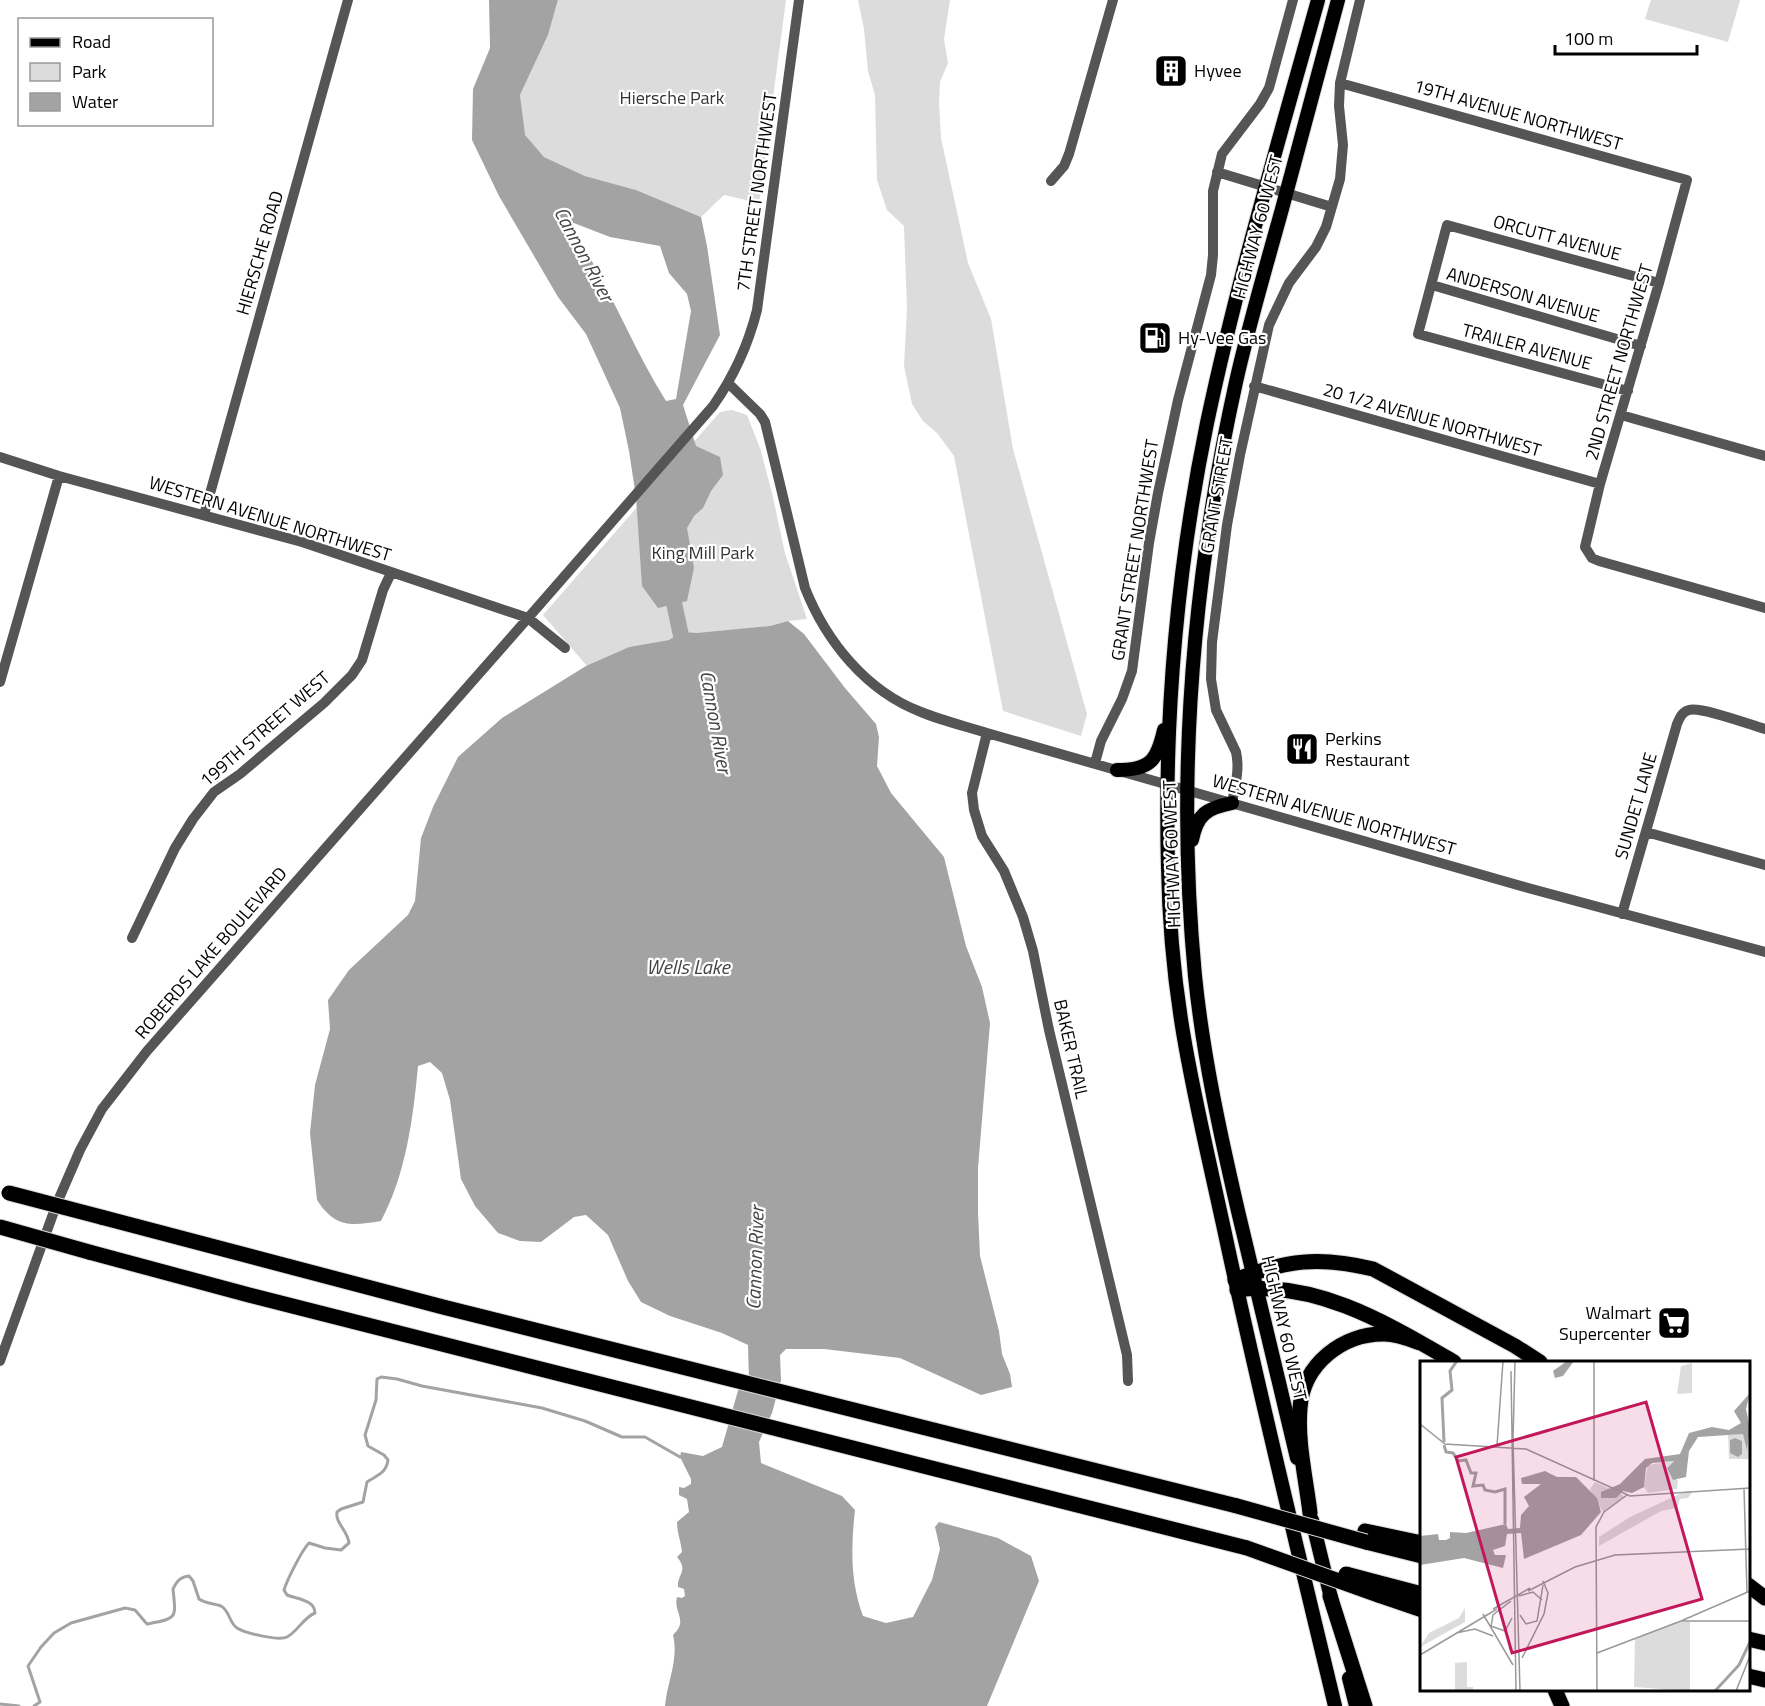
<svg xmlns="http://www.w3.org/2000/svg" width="1765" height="1706" viewBox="0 0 1765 1706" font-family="'Titillium Web',sans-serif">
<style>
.green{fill:#dcdcdc}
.water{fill:#a3a3a3;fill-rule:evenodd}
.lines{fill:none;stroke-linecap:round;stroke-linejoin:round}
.stream{stroke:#a3a3a3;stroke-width:3}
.river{stroke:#a3a3a3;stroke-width:16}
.major-casing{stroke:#dbdbdb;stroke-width:16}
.highway-casing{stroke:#dbdbdb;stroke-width:17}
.minor{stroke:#555;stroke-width:10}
.major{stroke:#000;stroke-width:14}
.highway{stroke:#000;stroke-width:15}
.highway-bridge-casing{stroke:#dbdbdb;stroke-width:17;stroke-linecap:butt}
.highway-bridge{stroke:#000;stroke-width:15}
.labels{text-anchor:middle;stroke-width:4.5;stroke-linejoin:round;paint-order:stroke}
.poi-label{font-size:18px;fill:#000;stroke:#fff;text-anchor:start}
.park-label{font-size:18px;fill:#333;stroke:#fff}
.street-label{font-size:18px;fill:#000;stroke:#fff}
.water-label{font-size:20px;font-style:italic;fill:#444;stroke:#fff}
.inset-river{fill:none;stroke:#a3a3a3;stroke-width:3}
.inset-road{fill:none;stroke:#999;stroke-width:1.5}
.view{fill:#c2185b;fill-opacity:0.15;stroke:#c2185b;stroke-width:3}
.inset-edge{fill:none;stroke:#000;stroke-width:3}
</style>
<rect width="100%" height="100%" fill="#fff"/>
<path class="green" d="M558 0H786L759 203 724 195 701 217 636 190 585 176 544 157 524 135 520 95 548 35Z
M858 0H950L944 39 948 63 940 82 939 102 941 138 968 263 991 319 1013 449 1087 714 1081 736 1003 711 954 456 937 433 923 421 912 404 904 366 907 309 904 226 887 210 877 180 875 95 868 71 864 29Z
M1651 0H1740L1728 42 1645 19Z
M732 410 747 415 760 448 772 493 785 553 807 619 788 621 770 626 697 634 681 632 669 640 629 647 587 666 543 615 720 412Z"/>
<path class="water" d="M489 0H558L548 35 520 95 525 135 544 157 585 176 636 190 701 217 707 246 720 335 683 405 696 446 720 457 723 475 711 491 703 508 694 516 687 528 694 568 687 601 658 608 642 586 636 497 629 451 620 408 586 334 558 297 499 196 472 140 473 89 490 48ZM566 220 610 237 660 246 669 273 687 294 691 311 676 399 666 401C629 342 606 276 566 220Z
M788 621 804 634 845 688 876 724 879 737 877 766 891 793 944 857 966 946 982 987 990 1023 978 1168V1213L980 1256 999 1331 1002 1354 1010 1374 1012 1387 981 1395 900 1358 824 1349H786L780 1355 781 1380 772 1413 759 1442 761 1463 842 1496 855 1510C851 1546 850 1581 863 1616L886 1623 913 1617 932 1580 940 1549 935 1527 939 1522 998 1538 1031 1556 1039 1581 987 1706H665C667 1682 679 1660 673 1635 689 1620 673 1613 677 1597L682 1598 685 1596 684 1589 678 1587C677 1574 689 1571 677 1557L682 1552C681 1541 677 1533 677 1522L689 1512 687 1499 679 1495V1487L684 1488 691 1484V1479L680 1457 681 1452 703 1456 722 1447 741 1380 749 1381 748 1345 722 1333 670 1316 641 1302 628 1281 608 1235 586 1215 574 1217 541 1242 520 1241 498 1233 475 1206 461 1179 450 1100 442 1073 430 1062 418 1066C413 1119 406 1174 381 1221 351 1226 335 1228 317 1200L310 1133 315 1085 330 1029 328 1000 349 970 408 915 415 901 421 838 433 807 458 757 502 718 586 666 629 647 669 640 681 632 697 633 770 626Z"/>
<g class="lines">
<path class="stream" d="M0 1704 19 1706
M34 1706 40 1702 28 1666 41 1647 54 1633 71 1623 125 1608 135 1610 147 1624C178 1618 176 1619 173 1589 177 1581 180 1577 189 1576L193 1581 199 1599C206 1604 214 1603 221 1606 230 1611 229 1623 237 1628 244 1633 279 1641 287 1637 298 1631 303 1618 315 1613 315 1600 297 1599 287 1595L284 1590C287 1580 302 1550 309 1543L325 1548 341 1550 349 1543C348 1531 335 1523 337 1512L341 1509 363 1502 367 1482C377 1475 386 1474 388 1460L384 1455 368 1446 365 1435 376 1400 377 1379 381 1377 397 1379 422 1386 542 1408 585 1421 622 1437H645L680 1457"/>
<path class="river" d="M673 582 674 603 685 654"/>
<g class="major-casing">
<path id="major" d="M1318 0C1279 140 1237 281 1207 423 1177 569 1164 718 1168 867 1169 922 1174 978 1183 1032 1194 1098 1210 1164 1224 1229 1258 1389 1297 1547 1335 1706
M1117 770C1150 770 1157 761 1164 730
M1192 840C1197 814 1207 808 1232 803
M1297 1458C1277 1375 1257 1293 1238 1211 1220 1133 1203 1055 1195 976 1176 778 1193 576 1236 382 1249 324 1266 267 1282 209 1301 139 1319 70 1338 0
M1312 1520 1333 1606
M1349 1678 1356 1706"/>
</g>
<g class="highway-casing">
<path id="highway" d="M101 1217 443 1307 1237 1506
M89 1252 249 1295 1247 1548
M1235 1280C1286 1260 1319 1256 1373 1269L1515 1346 1540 1362
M1237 1290C1317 1280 1388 1324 1454 1362
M1310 1513C1306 1479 1297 1442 1300 1408 1303 1364 1343 1333 1385 1334 1397 1334 1409 1339 1420 1343
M1365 1531 1422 1543
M1366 1542 1422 1556
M1376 1582 1422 1594
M1748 1585 1765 1598
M1378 1595 1422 1610
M1330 1596 1365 1706
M1748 1639 1765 1643
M1748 1676 1765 1680
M1555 1690 1562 1706"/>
</g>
<path class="minor" d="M1340 83 1687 180 1659 283 1600 484 1585 547 1592 558 1599 561 1765 608
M1217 172 1332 207
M1051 181 1064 166 1069 154 1113 0
M1432 285 1641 346
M728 383 760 414 765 422 805 588C826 641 866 691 921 712 943 721 965 726 987 733L1521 886 1765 952
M1254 386 1600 484
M1628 391 1418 334 1447 225 1659 283
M1621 415 1765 456
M0 457 59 476 302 542 528 618 565 648
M204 515 348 0
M0 682 59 476
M987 733 972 793 974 810 982 836 1004 871 1023 917 1033 951 1049 1030 1127 1355 1128 1381
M1095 763 1101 741 1122 699 1132 671 1149 543 1158 493 1178 400 1211 275 1213 255V191L1222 154 1260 104 1269 88 1293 0
M1232 803C1235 786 1240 769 1236 752L1216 710 1211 679 1212 642 1227 525 1240 455 1269 325 1289 283 1316 247 1326 227 1340 179 1343 145 1339 106 1340 83 1360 0
M1646 832 1765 865
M1622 914 1677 724C1680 717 1682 712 1689 710 1700 706 1751 725 1765 729
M132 938 175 848 193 819 214 792 240 774 324 703 352 675 362 660 383 590 391 573
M0 1361 57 1203 80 1150 102 1109 147 1051 528 618 713 406C734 376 748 346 757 310L799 0"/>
<use href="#major" class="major"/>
<use href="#highway" class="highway"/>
<g class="highway-bridge-casing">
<path id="highway-bridge" d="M9 1193 101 1217
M0 1227 89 1252
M1237 1506 1366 1542
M1247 1548 1378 1595
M1346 1574 1376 1582"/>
</g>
<use href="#highway-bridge" class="highway-bridge"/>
</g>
<defs>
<g id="building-square" transform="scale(1.725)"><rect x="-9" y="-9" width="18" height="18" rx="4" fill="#000" stroke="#fff"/><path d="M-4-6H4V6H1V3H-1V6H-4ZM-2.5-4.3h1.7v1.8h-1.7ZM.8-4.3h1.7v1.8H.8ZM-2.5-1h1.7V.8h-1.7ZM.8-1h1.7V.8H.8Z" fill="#fff"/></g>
<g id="fuel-square" transform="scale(1.725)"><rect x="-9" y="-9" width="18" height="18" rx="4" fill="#000" stroke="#fff"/><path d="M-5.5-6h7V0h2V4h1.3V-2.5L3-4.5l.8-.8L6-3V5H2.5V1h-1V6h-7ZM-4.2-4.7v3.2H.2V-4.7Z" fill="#fff"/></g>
<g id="restaurant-square" transform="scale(1.725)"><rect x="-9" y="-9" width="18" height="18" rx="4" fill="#000" stroke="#fff"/><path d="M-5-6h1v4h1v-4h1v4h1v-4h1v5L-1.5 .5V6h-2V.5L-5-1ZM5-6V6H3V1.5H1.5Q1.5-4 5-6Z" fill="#fff"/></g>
<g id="supermarket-square" transform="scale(1.725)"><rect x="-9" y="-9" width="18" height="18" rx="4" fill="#000" stroke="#fff"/><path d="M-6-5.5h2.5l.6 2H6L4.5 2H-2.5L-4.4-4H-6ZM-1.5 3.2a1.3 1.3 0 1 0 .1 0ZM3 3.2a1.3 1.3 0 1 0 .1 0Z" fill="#fff"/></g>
</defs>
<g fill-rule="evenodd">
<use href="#building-square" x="1171" y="71"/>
<use href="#fuel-square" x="1155" y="338"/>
<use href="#restaurant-square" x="1302" y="749"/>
<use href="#supermarket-square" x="1674" y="1323"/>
</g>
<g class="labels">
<g class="poi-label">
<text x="1194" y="77">Hyvee</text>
<text x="1178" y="344">Hy-Vee Gas</text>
<text x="1325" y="745">Perkins<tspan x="1325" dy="21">Restaurant</tspan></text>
<text x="1651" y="1319" text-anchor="end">Walmart<tspan x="1651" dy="21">Supercenter</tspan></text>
</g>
<g class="park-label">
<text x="672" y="104">Hiersche Park</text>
<text x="703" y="559">King Mill Park</text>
</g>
<g class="street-label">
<text transform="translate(1518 115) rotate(16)" y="6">19TH AVENUE NORTHWEST</text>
<text transform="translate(757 192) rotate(-82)" y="6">7TH STREET NORTHWEST</text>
<text transform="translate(1258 227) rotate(-75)" y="6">HIGHWAY 60 WEST</text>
<text transform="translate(1557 238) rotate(15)" y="6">ORCUTT AVENUE</text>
<text transform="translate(260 253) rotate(-74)" y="6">HIERSCHE ROAD</text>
<text transform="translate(1523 295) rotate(16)" y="6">ANDERSON AVENUE</text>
<text transform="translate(1527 347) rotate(15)" y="6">TRAILER AVENUE</text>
<text transform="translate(1619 362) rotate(-74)" y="6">2ND STREET NORTHWEST</text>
<text transform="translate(1432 420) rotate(16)" y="6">20 1/2 AVENUE NORTHWEST</text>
<text transform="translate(1217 495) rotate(-80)" y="6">GRANT STREET</text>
<text transform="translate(270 519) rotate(17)" y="6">WESTERN AVENUE NORTHWEST</text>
<text transform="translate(1135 550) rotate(-81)" y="6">GRANT STREET NORTHWEST</text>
<text transform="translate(265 729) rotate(-41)" y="6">199TH STREET WEST</text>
<text transform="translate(1636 806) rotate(-74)" y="6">SUNDET LANE</text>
<text transform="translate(1334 815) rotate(16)" y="6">WESTERN AVENUE NORTHWEST</text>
<text transform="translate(1172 854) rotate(-92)" y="6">HIGHWAY 60 WEST</text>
<text transform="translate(211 953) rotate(-49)" y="6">ROBERDS LAKE BOULEVARD</text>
<text transform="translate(1071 1049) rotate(77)" y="6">BAKER TRAIL</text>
<text transform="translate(1284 1328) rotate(77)" y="6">HIGHWAY 60 WEST</text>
</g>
<g class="water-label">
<text transform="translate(584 254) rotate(62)" y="7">Cannon River</text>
<text transform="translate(716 722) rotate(80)" y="7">Cannon River</text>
<text x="688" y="974">Wells Lake</text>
<text transform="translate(755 1258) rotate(-88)" y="7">Cannon River</text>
</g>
</g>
<g transform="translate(1420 1361)">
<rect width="330" height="330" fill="#fff"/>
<path d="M272 2V32L257 33 261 5ZM330 72V98H309L308 74ZM254 100 247 107 258 120 257 128 228 132 224 126 228 104ZM175 121 203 134 204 136 183 151 170 128ZM266 130H273L268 137 260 138 257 147 241 150 179 185V176L210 156ZM45 247V261L0 286 9 272 39 257ZM256 261H270V330L214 326 215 278ZM47 301V326H53V330H35V302Z" fill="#dcdcdc"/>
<path d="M147 0H154L143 15 135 17 133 10ZM330 32 326 48 330 67 327 89 323 73 278 76 269 90 266 116 253 119 247 107 254 100 232 102 226 107 224 126 212 132 203 130 196 137H181V131L200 123 225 98 260 93 269 72 292 66 309 69 321 62 314 50ZM315 77 322 80V93L318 96 310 92V79ZM125 110 137 116H156L177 137 181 151 161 174 104 198 101 172 87 173 85 185 73 189 75 194H86L83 207 44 197 0 204V175L18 173 19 179H26L30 177V171L46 172 86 163 88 168 100 167 101 154 109 145 104 136 121 123H102L101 117Z" fill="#a3a3a3"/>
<path class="inset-river" d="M24 81 22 37 32 29 30 10 37 0M24 84 26 91 33 92 38 100 46 99 51 112H56L53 125 63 124 65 129 75 131 85 128V163M295 330 319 304 330 281"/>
<path class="inset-road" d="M95 0 93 80 100 330M91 10 96 330M0 63 25 83 106 88 210 135 330 127M77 85 83 0M174 120V0M324 127 327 231M108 230 155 206 195 194 330 188M330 230 261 260H330M99 235 113 231 122 239M73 248 110 227M63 253 93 304M100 254 106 263 117 260 123 224M71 265 85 270 92 257M71 266 73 254 91 240M36 272 55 268 73 275M177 292 261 260M0 294 77 248M102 297 124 253 128 232 123 220M177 330 176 166 184 151 207 134M316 330 330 295"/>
<path class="view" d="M226 41 282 238 92 292 36 96Z"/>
<rect width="330" height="330" class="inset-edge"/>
</g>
<rect x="18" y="18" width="195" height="108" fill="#ffffff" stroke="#999999" stroke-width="1.5"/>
<rect x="30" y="38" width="30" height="9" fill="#000000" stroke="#999999" stroke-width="1.5"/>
<text x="72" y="48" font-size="18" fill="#000000">Road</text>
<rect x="30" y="63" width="30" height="18" fill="#dcdcdc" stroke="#999999" stroke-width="1.5"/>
<text x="72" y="78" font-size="18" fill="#000000">Park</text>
<rect x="30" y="93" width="30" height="18" fill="#a3a3a3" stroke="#999999" stroke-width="1.5"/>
<text x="72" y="108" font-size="18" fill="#000000">Water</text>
<path d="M1555 45v9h142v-9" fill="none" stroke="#000000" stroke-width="3"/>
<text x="1564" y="45" font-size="18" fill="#000000" stroke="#ffffff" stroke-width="4.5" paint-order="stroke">100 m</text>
</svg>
